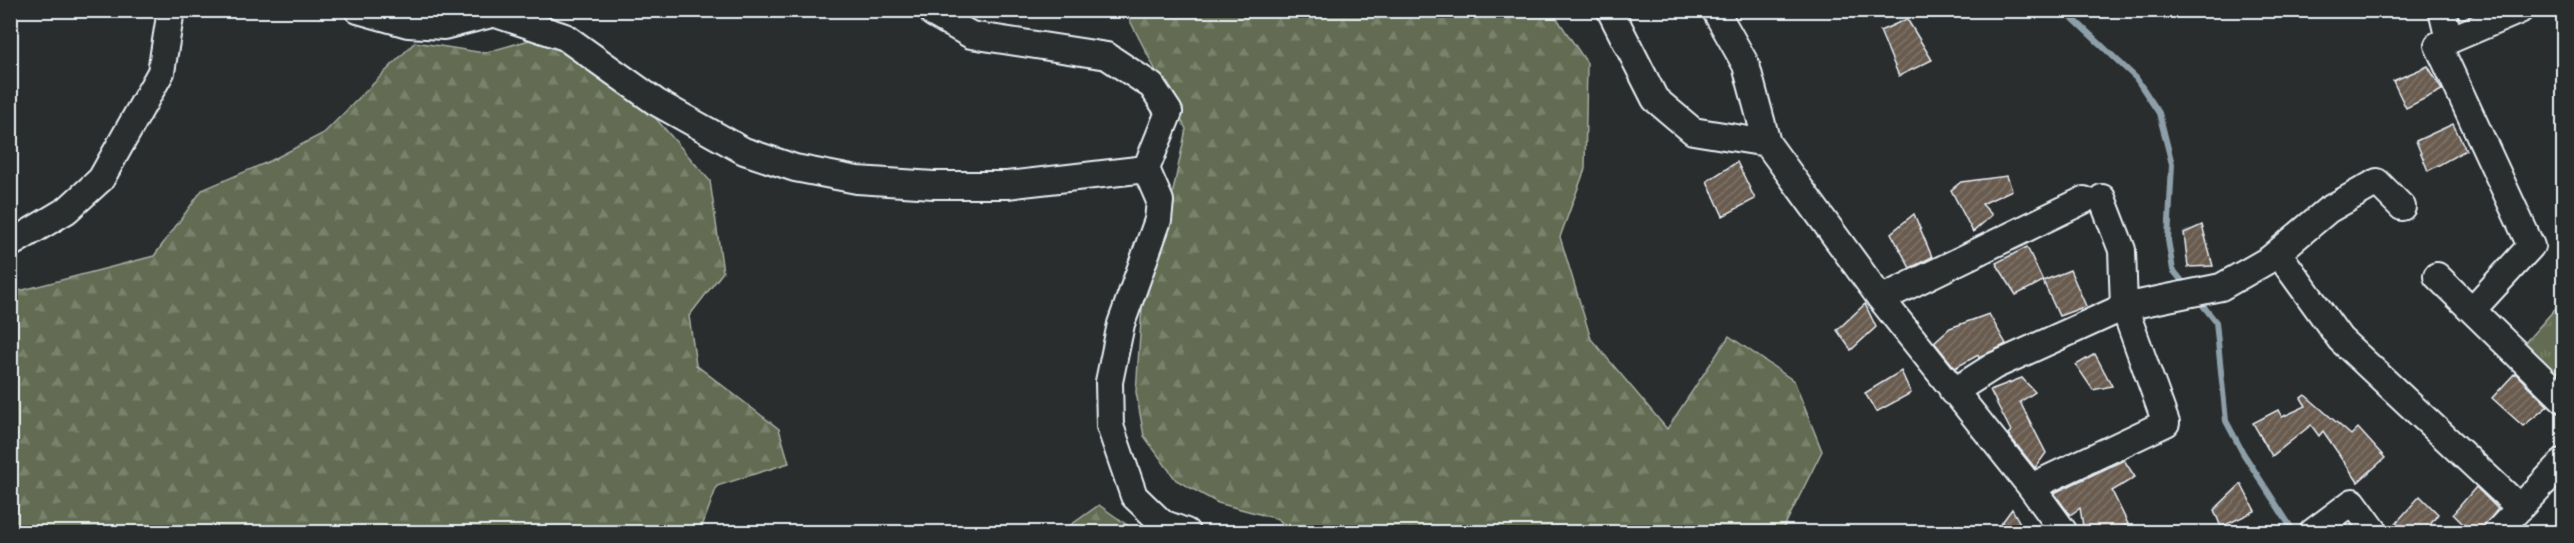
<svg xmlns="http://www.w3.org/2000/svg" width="2574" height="543" viewBox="0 0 2574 543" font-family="'Shantell Sans',sans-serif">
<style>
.forest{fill:url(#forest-firs);stroke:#a6aea5;stroke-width:1.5}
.park{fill:url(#park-tufts);stroke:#a6aea5;stroke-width:1.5}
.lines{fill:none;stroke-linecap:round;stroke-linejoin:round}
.stream{stroke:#8d9fa9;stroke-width:6}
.building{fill:url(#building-hatch);stroke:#e8f1f8;stroke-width:1.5}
.minor-casing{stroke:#e8f1f8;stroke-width:30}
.minor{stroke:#2a2d2e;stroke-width:26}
</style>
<defs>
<pattern id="forest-firs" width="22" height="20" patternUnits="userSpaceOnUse" patternTransform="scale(1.5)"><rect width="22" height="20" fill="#646c52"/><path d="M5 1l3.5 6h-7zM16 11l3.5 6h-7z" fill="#7a816c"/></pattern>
<pattern id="park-tufts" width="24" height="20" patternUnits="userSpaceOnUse" patternTransform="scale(1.5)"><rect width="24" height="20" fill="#646c52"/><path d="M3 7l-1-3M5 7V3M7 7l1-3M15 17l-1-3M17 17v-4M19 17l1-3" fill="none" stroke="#7a816c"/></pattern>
<pattern id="building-hatch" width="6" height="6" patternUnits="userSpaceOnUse" patternTransform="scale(1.5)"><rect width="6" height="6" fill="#695b50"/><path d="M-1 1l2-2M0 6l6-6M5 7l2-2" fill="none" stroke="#7e736a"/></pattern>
</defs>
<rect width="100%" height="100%" fill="#2a2d2e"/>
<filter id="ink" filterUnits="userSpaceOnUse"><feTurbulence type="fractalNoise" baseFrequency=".0167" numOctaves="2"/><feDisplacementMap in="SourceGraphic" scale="12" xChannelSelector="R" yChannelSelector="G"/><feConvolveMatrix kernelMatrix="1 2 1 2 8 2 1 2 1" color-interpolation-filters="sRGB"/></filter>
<g filter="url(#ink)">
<path class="forest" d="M1125 11H1552L1587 63 1585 169 1560 237 1591 339 1667 429 1729 336 1794 381 1822 451 1784 527 1788 532H1471L1467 525 1439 532H1292L1278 519 1218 503 1176 480 1144 436 1136 392 1142 307 1171 201 1186 129Z
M533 39 583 57 652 114 710 181 723 272 689 316 696 365 779 429 789 463 717 486 700 532H11V293L154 256 202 190 270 161 324 133 415 42 484 53Z
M1099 505 1137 532H1061Z"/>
<path class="park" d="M2563 300V383L2523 345Z"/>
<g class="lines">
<path class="stream" d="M2064 10 2136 78 2159 113 2172 164 2168 240 2173 270 2186 286
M2197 298 2216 322 2226 421 2243 453 2294 532"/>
</g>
<path class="building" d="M1907 19 1932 60 1899 76 1880 31Z
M2428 66 2442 90 2406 108 2393 81Z
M2453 124 2466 150 2428 171 2416 141Z
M1737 162 1755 199 1723 216 1707 181Z
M2007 176 2012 190 1982 204 1992 215 1973 232 1951 190 1961 182Z
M1914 214 1932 257 1910 268 1891 233Z
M2202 225 2213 266 2188 267 2184 233Z
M2027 247 2043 281 2016 295 1996 263Z
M2070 270 2086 306 2059 316 2043 281Z
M1865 304 1876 327 1851 350 1837 330Z
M1989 314 2006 344 1979 358 1978 355 1955 368 1934 342 1950 328Z
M2095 354 2112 386 2093 390 2076 365Z
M1901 371 1911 393 1876 412 1865 393Z
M2515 373 2548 406 2523 426 2492 398Z
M2022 378 2035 392 2020 402 2046 453 2035 468 2008 434 2011 431 1990 390Z
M2305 395 2351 435 2358 428 2385 458 2358 482 2323 431 2319 436 2311 425 2272 456 2253 423 2278 410 2282 417 2306 406 2301 398Z
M2124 460 2135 477 2112 491 2128 524 2113 532H2084L2080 508 2070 515 2054 493Z
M2241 484 2255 511 2221 527 2214 510Z
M2476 487 2498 509 2483 528 2471 532 2453 514Z
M2420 496 2438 514 2425 532H2403L2396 523Z
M2012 509 2025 532H1995Z"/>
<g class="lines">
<g class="minor-casing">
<path id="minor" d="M358 10 408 24 444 26 492 14
M484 10 565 37 656 102 744 151 795 168 857 180 934 185H1007L1146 169
M933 10 934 14 971 35 1107 56 1152 86 1169 112 1146 169 1160 201 1158 220 1121 324 1109 382 1110 426 1134 496 1162 523 1186 532
M1610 10 1655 99 1693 131 1767 143 1881 299 2031 487 2064 532
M1715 10 1746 65 1767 143
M2442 10 2449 40
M10 244 67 210 101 179 161 72 171 10
M2278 253 2340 339 2520 508
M2437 276 2564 400
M1881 299 2084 200
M2473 309 2531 246 2438 45 2520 10
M1953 392 1994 366 2124 307 2221 287 2270 259 2328 210 2377 182 2402 207
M2031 487 2166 423 2124 307 2122 250 2102 198
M2313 532 2353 502 2375 532
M2497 532 2564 461"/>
</g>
<use href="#minor" class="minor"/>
</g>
</g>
<rect width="2574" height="543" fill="none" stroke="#2a2d2e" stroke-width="36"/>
<rect x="18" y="18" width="2538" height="507" fill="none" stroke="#e8f1f8" stroke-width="2" filter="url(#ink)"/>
</svg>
